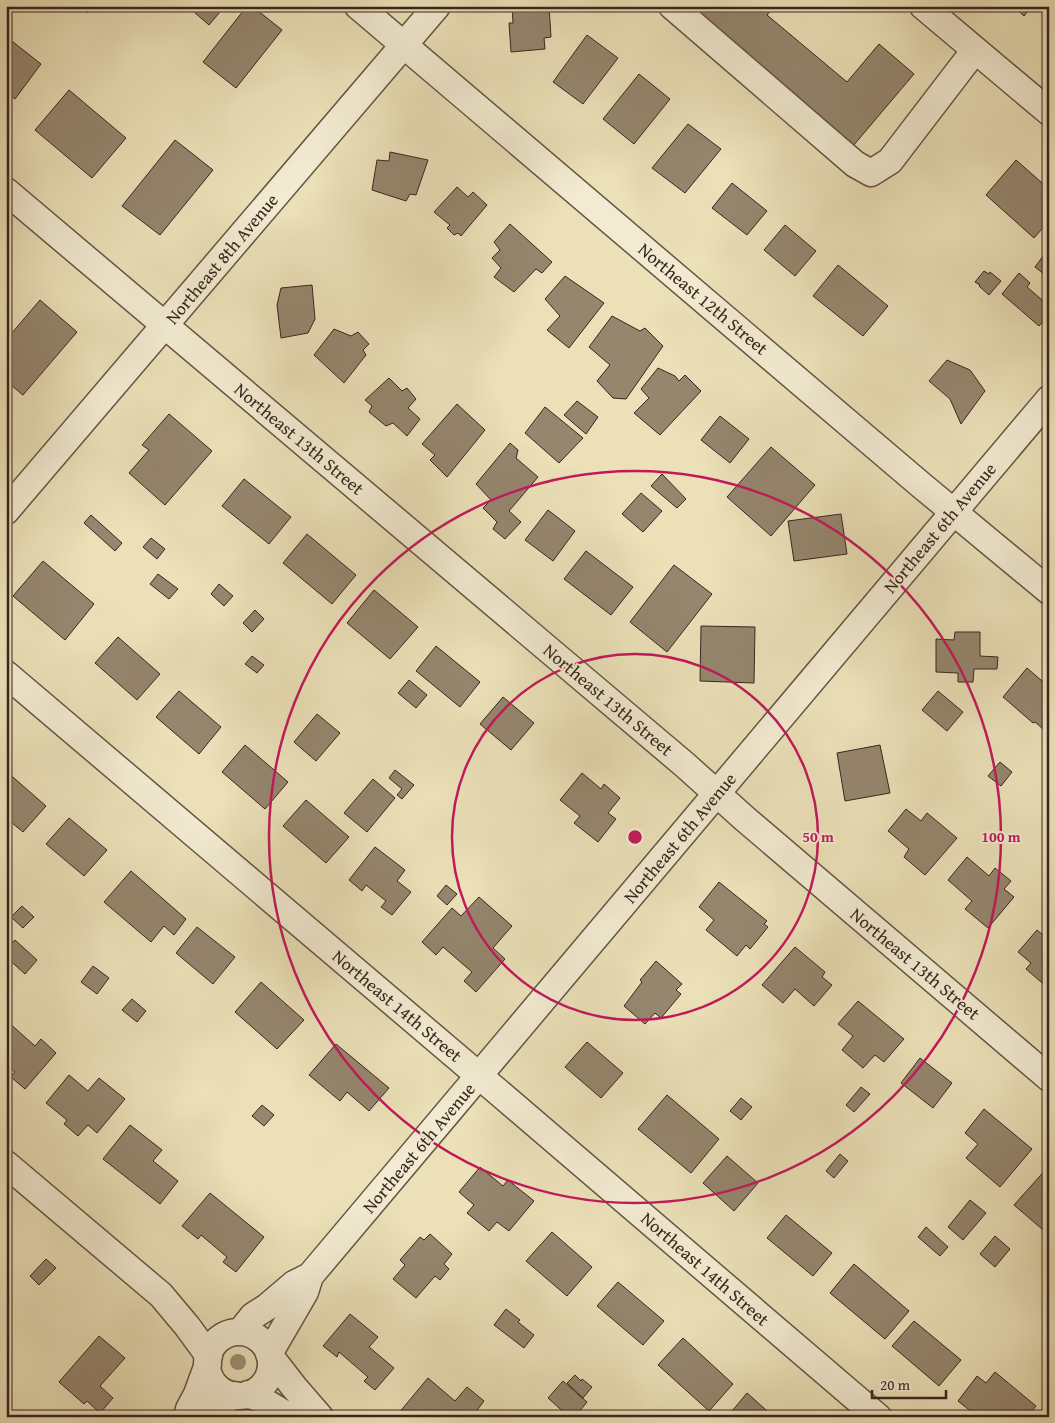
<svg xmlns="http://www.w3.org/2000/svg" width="1055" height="1423" viewBox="0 0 1055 1423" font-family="'Gentium Book Plus',serif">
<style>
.building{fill:#95866e;stroke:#38251e}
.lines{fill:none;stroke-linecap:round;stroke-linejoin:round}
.minor-casing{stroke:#655444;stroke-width:29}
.minor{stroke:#f2ebd1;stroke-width:26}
.tree{fill:#9d8f75}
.ring{fill:none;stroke:#c2185b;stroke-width:2.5}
.labels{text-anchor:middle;stroke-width:4;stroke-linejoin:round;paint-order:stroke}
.street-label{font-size:18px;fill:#38251e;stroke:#f2ebd1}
.centre{fill:#c2185b;stroke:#f2ebd1;stroke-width:2.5}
.ring-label{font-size:15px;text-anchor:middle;font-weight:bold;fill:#c2185b;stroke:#f2ebd1;stroke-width:4;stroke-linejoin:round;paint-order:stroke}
</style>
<rect width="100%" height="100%" fill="#ebe0b8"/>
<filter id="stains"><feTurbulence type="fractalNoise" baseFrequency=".004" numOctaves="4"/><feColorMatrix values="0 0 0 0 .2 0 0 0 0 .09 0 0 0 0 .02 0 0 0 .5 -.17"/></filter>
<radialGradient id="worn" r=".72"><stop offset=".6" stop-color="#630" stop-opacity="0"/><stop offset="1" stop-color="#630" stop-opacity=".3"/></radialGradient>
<path class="building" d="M80 6H93L87 13Z
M187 6H225L209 25Z
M247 6H252L282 30 236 88 203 62Z
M512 6H549L551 37 544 38 545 49 511 52 509 23H513Z
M688 6H775L767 15 847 82 879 44 914 74 853 146Z
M1013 6H1032L1024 16Z
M587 35 618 58 583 104 553 82Z
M8 38 41 64 15 99 6 92V40Z
M639 74 670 99 634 144 603 119Z
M69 90 126 138 92 178 35 130Z
M688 124 721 149 685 193 652 168Z
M175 140 213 170 160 235 122 206Z
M390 152 428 160 416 195 410 194 406 201 372 190 377 160 389 161Z
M1016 160 1049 189V221L1034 238 986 195Z
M732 183 767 211 747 235 712 208Z
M457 187 468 197 473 192 487 205 461 236 458 233 454 235 447 228 450 225 434 212Z
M510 224 552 262 542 273 536 269 514 292 494 277 501 268 492 258 500 250 494 242Z
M785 225 816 251 795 276 764 250Z
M1049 248V278L1035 267Z
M838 265 888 306 863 336 813 296Z
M984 271 989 274 990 272 1001 281 989 295 979 286 980 285 975 282Z
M1019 273 1030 283 1027 287 1049 306V314L1039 326 1002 294Z
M565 276 604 303 569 348 547 330 560 316 545 299Z
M312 285 315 319 308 333 281 338 277 305 281 288Z
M40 300 77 332 23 395 6 381V354L9 350 6 347V340Z
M612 316 640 331 645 328 663 346 626 399 613 398 597 381 610 365 589 347Z
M334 329 351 336 358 332 369 344 363 350 366 355 344 383 314 355Z
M947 360 970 370 985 391 961 424 950 399 929 381Z
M658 368 675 376 679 381 685 375 701 391 660 435 634 413 649 398 641 389Z
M389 378 402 391 407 388 416 399 408 408 420 419 407 436 393 423 386 426 369 412 372 406 365 400Z
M577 401 598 417 586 434 564 415Z
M457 404 485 430 447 477 430 460 435 455 422 444Z
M545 407 583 438 559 463 525 433Z
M169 414 212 451 165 505 129 473 149 450 142 445Z
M720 416 749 439 730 463 701 440Z
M510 443 518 450 516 458 538 477 509 511 521 522 505 539 493 529 497 522 483 508 491 500 476 484Z
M771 447 815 485 771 536 727 497Z
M662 474 686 499 677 508 651 486Z
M244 479 291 517 269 544 222 506Z
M641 493 662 511 643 532 622 514Z
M548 510 575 531 553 561 525 540Z
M841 514 847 554 794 561 788 521Z
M91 515 122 543 115 551 84 523Z
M307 534 356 575 332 604 283 563Z
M151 538 165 549 157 559 143 547Z
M586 551 633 587 611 615 564 579Z
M43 561 94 604 65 640 13 596Z
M674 565 712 594 667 652 630 622Z
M158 574 178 589 169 599 150 584Z
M219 584 233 596 224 606 211 594Z
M374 590 418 627 390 659 347 623Z
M255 610 264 619 252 632 243 623Z
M701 626 755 627 754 683 700 681Z
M955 632H980V656L998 657 997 669H974L973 682H958V673L936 672V639L954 640Z
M118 637 160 674 137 700 95 663Z
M436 646 480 682 460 707 416 671Z
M252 656 264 665 257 673 245 664Z
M1027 668 1049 687V706L1047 708 1049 710V734L1035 722 1033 723 1003 697Z
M409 680 427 695 416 708 398 693Z
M179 691 221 727 199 754 156 717Z
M938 691 963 712 947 731 922 710Z
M503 697 534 723 511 750 480 724Z
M317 714 340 733 316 761 294 742Z
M245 745 288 782 265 809 222 772Z
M880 745 890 793 845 801 837 753Z
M1000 762 1012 772 1001 786 988 776Z
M395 770 414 785 402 799 397 795 402 789 389 778Z
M6 771 46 806 23 832 6 818Z
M582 773 601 789 604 784 620 798 608 813 616 819 598 842 574 823 580 816 560 800Z
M373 779 395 798 367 832 344 813Z
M306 800 349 837 326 863 283 826Z
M906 809 921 821 927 813 957 838 925 875 904 857 909 849 888 831Z
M69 818 107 850 84 876 46 844Z
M375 847 405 870 397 881 411 892 392 915 381 907 386 901 366 885 362 891 349 880Z
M967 857 989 876 995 868 1011 881 1004 889 1014 897 988 928 965 909 972 901 948 880Z
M131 871 186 919 174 935 164 926 151 942 104 902Z
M719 882 767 921 764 924 768 927 750 949 746 945 737 956 706 930 714 920 699 907Z
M446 885 457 894 447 905 437 896Z
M479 897 512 926 493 948 505 959 476 992 464 981 472 972 443 947 436 955 422 942 452 908 461 916Z
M22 906 34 917 23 928 11 917Z
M197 927 235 957 213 984 176 953Z
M1037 930 1049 940 1048 988 1026 969 1031 963 1018 952Z
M15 940 37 960 25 974 6 957V950Z
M795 947 825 972 822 977 832 985 814 1006 795 989 783 1003 762 985Z
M656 961 682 984 676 990 681 994 661 1018 655 1013 645 1024 624 1006 642 982 640 980Z
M93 966 109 978 97 994 81 982Z
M261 982 304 1020 277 1049 235 1012Z
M132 999 146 1011 137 1022 122 1010Z
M858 1001 904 1039 884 1062 875 1055 863 1068 842 1050 853 1036 838 1024Z
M8 1022 35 1046 41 1039 56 1053 25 1089 11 1077 15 1072 6 1064V1024Z
M587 1042 623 1073 601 1098 565 1067Z
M336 1044 389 1088 369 1111 347 1092 340 1101 309 1075Z
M920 1058 952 1083 933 1108 901 1083Z
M69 1075 88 1091 99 1078 125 1099 97 1133 88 1125 78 1136 64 1124 67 1120 46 1103Z
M861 1087 870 1094 854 1112 846 1105Z
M667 1095 719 1139 691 1173 638 1129Z
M741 1098 752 1107 741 1120 730 1111Z
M262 1105 274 1115 264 1126 252 1116Z
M984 1109 1032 1149 1000 1187 966 1158 978 1144 965 1133Z
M130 1125 162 1150 153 1161 178 1181 160 1204 103 1159Z
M840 1154 848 1161 834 1178 826 1171Z
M727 1156 758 1183 734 1211 703 1183Z
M480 1167 503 1186 508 1180 534 1201 509 1231 497 1222 489 1231 467 1213 474 1205 459 1192Z
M1048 1167 1049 1168V1235L1014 1205Z
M210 1193 264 1237 236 1272 223 1262 227 1257 201 1235 198 1239 182 1226Z
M970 1200 986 1213 963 1240 948 1227Z
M786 1215 832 1253 813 1276 767 1238Z
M926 1227 948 1247 940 1256 918 1237Z
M552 1232 592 1267 567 1296 526 1261Z
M430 1234 452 1254 444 1264 449 1269 440 1280 435 1276 416 1298 393 1279 405 1265 400 1260 420 1237 424 1240Z
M995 1236 1010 1249 995 1267 980 1254Z
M46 1259 56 1268 39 1285 30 1276Z
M854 1264 909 1311 885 1339 830 1293Z
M618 1282 664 1321 643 1345 597 1306Z
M506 1309 520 1320 518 1322 534 1335 524 1348 494 1325Z
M350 1314 378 1337 369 1347 394 1368 375 1390 364 1381 368 1377 339 1352 337 1357 323 1346Z
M914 1321 961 1360 939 1386 892 1346Z
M99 1336 125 1358 100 1386 113 1398 100 1413 87 1401 84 1404 59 1382Z
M683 1338 733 1384 709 1411 658 1365Z
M995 1372 1036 1406 1027 1417H978L958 1401 977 1376 986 1383Z
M575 1375 581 1381 582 1379 592 1387 583 1398 567 1383Z
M428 1378 455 1401 467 1387 484 1401 472 1417H422L420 1416 419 1417H401L398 1414Z
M563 1381 587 1402 575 1417H569L548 1398Z
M747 1393 774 1417H727Z"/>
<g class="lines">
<g class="minor-casing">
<path id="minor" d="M358 6 921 485 1049 591
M672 6 855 164 871 173 890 161 975 50
M923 6 1049 112
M6 191 685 765 744 818 1049 1078
M6 511 437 6
M6 674 497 1091 878 1417
M6 1164 161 1295 187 1326 209 1356
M240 1332 253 1316 267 1307 294 1284 310 1276
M207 1364a32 32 0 1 1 64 0a32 32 0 1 1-64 0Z
M269 1354 305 1292 310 1276 1049 399
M270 1356 294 1387 320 1417
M248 1394 262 1400 290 1417
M187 1417 189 1409 197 1394 208 1364
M201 1417 213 1408 235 1395"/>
</g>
<use href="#minor" class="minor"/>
</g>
<circle class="tree" cx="238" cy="1362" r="8"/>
<g class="ring">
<circle cx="635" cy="837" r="183"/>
<circle cx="635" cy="837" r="366"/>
</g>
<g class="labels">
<g class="street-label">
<text transform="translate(222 259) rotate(-50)" y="6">Northeast 8th Avenue</text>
<text transform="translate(703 299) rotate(40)" y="6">Northeast 12th Street</text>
<text transform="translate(299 439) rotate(40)" y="6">Northeast 13th Street</text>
<text transform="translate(940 528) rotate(-50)" y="6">Northeast 6th Avenue</text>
<text transform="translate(608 700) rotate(40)" y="6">Northeast 13th Street</text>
<text transform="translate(680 838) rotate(-50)" y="6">Northeast 6th Avenue</text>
<text transform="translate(915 964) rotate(40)" y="6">Northeast 13th Street</text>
<text transform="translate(397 1006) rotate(40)" y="6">Northeast 14th Street</text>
<text transform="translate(419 1148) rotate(-50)" y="6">Northeast 6th Avenue</text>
<text transform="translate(705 1269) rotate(41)" y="6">Northeast 14th Street</text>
</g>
</g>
<circle cx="635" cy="837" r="8" class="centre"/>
<g class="ring-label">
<text x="818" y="842">50 m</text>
<text x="1001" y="842">100 m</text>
</g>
<rect width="1055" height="1423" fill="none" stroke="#ebe0b8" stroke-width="25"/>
<rect x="8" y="8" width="1040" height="1408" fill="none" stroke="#38251e" stroke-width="2.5"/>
<rect x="12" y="12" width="1030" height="1398" fill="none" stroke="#38251e"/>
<path d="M872 1390v8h74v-8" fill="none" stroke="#38251e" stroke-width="2.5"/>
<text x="880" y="1390" font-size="15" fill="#38251e" stroke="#f2ebd1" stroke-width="4" paint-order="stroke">20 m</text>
<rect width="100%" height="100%" filter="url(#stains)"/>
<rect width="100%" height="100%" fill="url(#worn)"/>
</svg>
